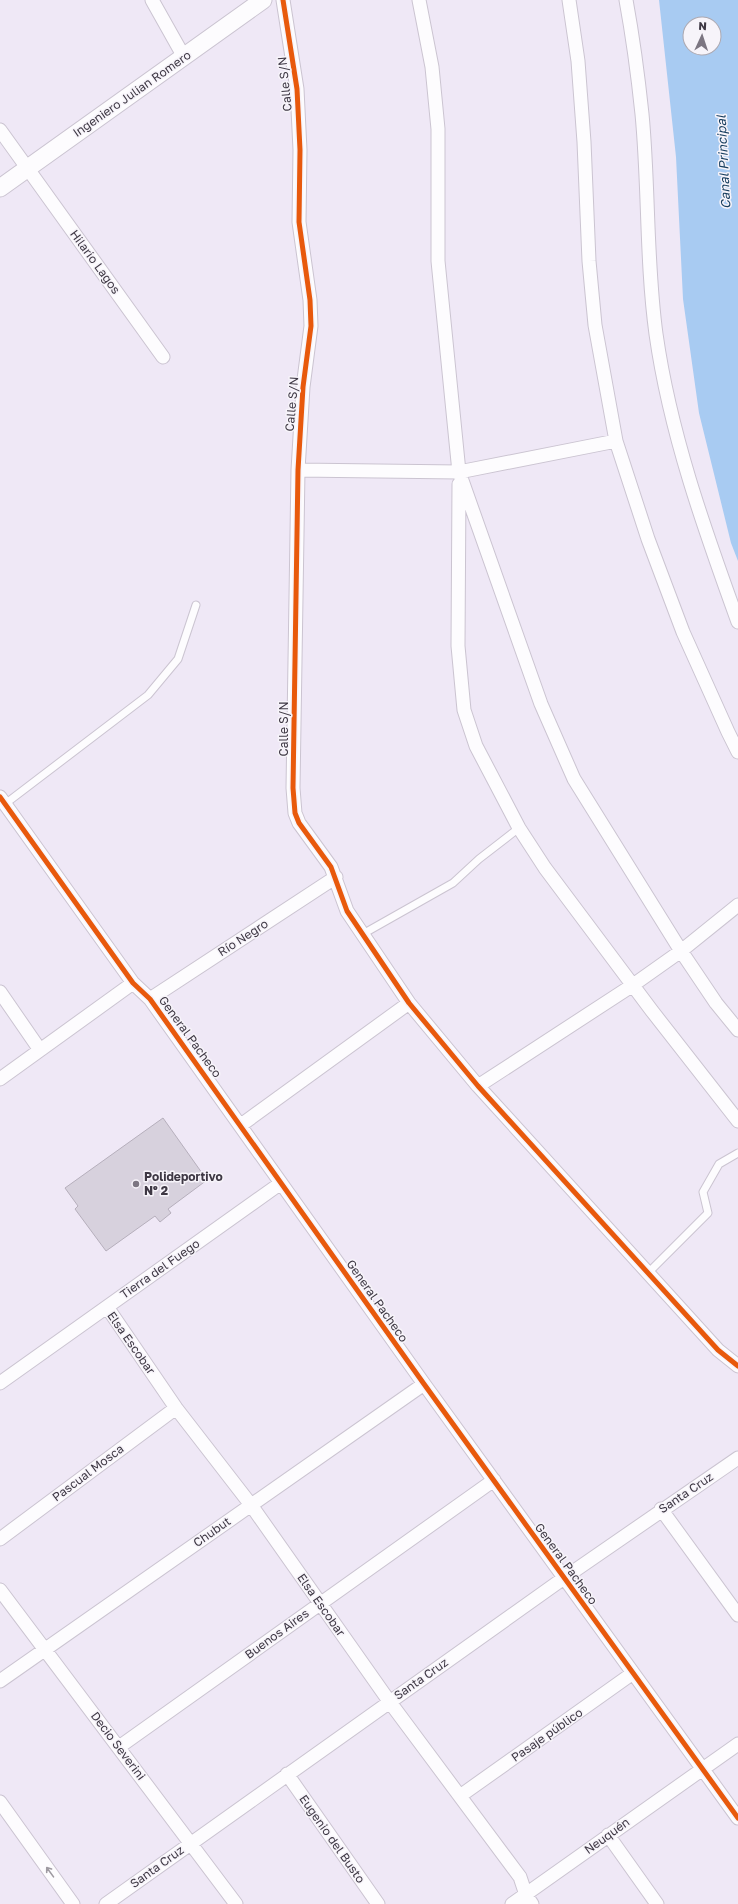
<svg xmlns="http://www.w3.org/2000/svg" width="738" height="1904" viewBox="0 0 738 1904" font-family="'Golos Text',sans-serif">
<style>
.water{fill:#a8cbf2;fill-rule:evenodd}
.building{fill:#d7d1dd;stroke:#b6afbc}
.lines{fill:none;stroke-linecap:round;stroke-linejoin:round}
.service-casing{stroke:#cbc4d1;stroke-width:9}
.minor-casing{stroke:#cbc4d1;stroke-width:15}
.tertiary-casing{stroke:#cbc4d1;stroke-width:19}
.service{stroke:#fdfcfe;stroke-width:7}
.minor{stroke:#fdfcfe;stroke-width:13}
.tertiary{stroke:#fdfcfe;stroke-width:17}
.cycleway-casing{stroke:#f7f4fa;stroke-width:8}
.cycleway{stroke:#e8590c;stroke-width:5}
.oneway{stroke:#9e9aa1}
.poi-dot{fill:#7c7682;stroke:#f7f4fa;stroke-width:1.5}
.labels{text-anchor:middle;stroke-width:3;stroke-linejoin:round;paint-order:stroke}
.street-label{font-size:12px;fill:#3e3844;stroke:#f7f4fa}
.poi-label{font-size:12px;font-weight:bold;fill:#3e3844;stroke:#f7f4fa;text-anchor:start}
.water-label{font-size:13px;font-style:italic;fill:#173e5f;stroke:#f7f4fa}
</style>
<rect width="100%" height="100%" fill="#efe8f6"/>
<path class="water" d="M659 0H738V561L731 543 699 413 683 299 676 157ZM690 24H714V48H690Z"/>
<path class="building" d="M163 1118 207 1180 168 1209 171 1213 160 1222 155 1216 106 1251 75 1209 78 1206 65 1188Z"/>
<g class="lines">
<g class="service-casing">
<path id="service" d="M5 804 148 695 178 659 196 605
M361 935 453 883 479 859 519 828
M648 1273 708 1213 703 1192 719 1164 738 1153"/>
</g>
<g class="minor-casing">
<path id="minor" d="M152 0 184 57
M283 0 297 89 300 150 299 222 310 300 311 326 303 387 298 470 293 788 295 813 299 823 331 867 347 911 409 1003 478 1086 718 1350 738 1366
M419 0 432 67 438 129V261L459 472 541 704 574 779 681 951 716 1003 738 1030
M569 0 578 61 584 142 589 261 595 325 616 441 648 539 683 632 728 732 738 752
M626 0C633 38 638 76 642 114 649 187 646 261 656 334 670 433 704 528 738 622
M0 130 163 357
M298 470 459 472 616 441
M459 484 458 646 464 710 476 746 519 828 545 868 652 1011 738 1121
M0 797 133 983 150 999 424 1384 738 1818
M0 992 40 1050
M150 999 336 877
M0 1079 133 983
M478 1086 633 985 681 951 738 905
M241 1125 409 1003
M107 1307 176 1408 251 1505 389 1701 520 1877 526 1895 532 1904
M0 1383 281 1183
M661 1509 738 1615
M0 1539 176 1408
M0 1590 236 1904
M0 1681 424 1384
M119 1747 494 1480
M287 1774 378 1904
M460 1796 633 1673
M0 1802 73 1904
M608 1835 657 1904
M106 1904 564 1578 738 1458
M512 1904 738 1744"/>
</g>
<g class="tertiary-casing">
<path id="tertiary" d="M0 188 263 0"/>
</g>
<use href="#service" class="service"/>
<use href="#minor" class="minor"/>
<use href="#tertiary" class="tertiary"/>
<g class="cycleway-casing">
<path id="cycleway" d="M283 0 297 89 300 150 299 222 310 300 311 326 303 387 298 470 293 788 295 813 299 823 331 867 347 911 409 1003 478 1086 718 1350 738 1366
M0 797 133 983 150 999 424 1384 738 1818"/>
</g>
<use href="#cycleway" class="cycleway"/>
</g>
<defs><path id="oneway-shaft" d="M-6 0H5M1.5-3L5.5 0L1.5 3" fill="none" stroke-width="1.6" stroke-linecap="round" stroke-linejoin="round"/></defs>
<use class="oneway" href="#oneway-shaft" transform="translate(50 1872) rotate(-126)"/>
<circle class="poi-dot" cx="136" cy="1184" r="4"/>
<g class="labels">
<g class="street-label">
<text transform="translate(285 84) rotate(-96)" y="4">Calle S/N</text>
<text transform="translate(132 94) rotate(-35)" y="4">Ingeniero Julian Romero</text>
<text transform="translate(95 262) rotate(54)" y="4">Hilario Lagos</text>
<text transform="translate(292 404) rotate(-85)" y="4">Calle S/N</text>
<text transform="translate(284 729) rotate(-90)" y="4">Calle S/N</text>
<text transform="translate(243 938) rotate(-33)" y="4">Río Negro</text>
<text transform="translate(190 1037) rotate(54)" y="4">General Pacheco</text>
<text transform="translate(160 1269) rotate(-35)" y="4">Tierra del Fuego</text>
<text transform="translate(377 1301) rotate(55)" y="4">General Pacheco</text>
<text transform="translate(131 1343) rotate(55)" y="4">Elsa Escobar</text>
<text transform="translate(88 1473) rotate(-37)" y="4">Pascual Mosca</text>
<text transform="translate(686 1493) rotate(-34)" y="4">Santa Cruz</text>
<text transform="translate(212 1532) rotate(-35)" y="4">Chubut</text>
<text transform="translate(566 1564) rotate(54)" y="4">General Pacheco</text>
<text transform="translate(321 1605) rotate(55)" y="4">Elsa Escobar</text>
<text transform="translate(277 1634) rotate(-36)" y="4">Buenos Aires</text>
<text transform="translate(421 1679) rotate(-35)" y="4">Santa Cruz</text>
<text transform="translate(547 1735) rotate(-35)" y="4">Pasaje público</text>
<text transform="translate(118 1746) rotate(53)" y="4">Decio Severini</text>
<text transform="translate(607 1836) rotate(-36)" y="4">Neuquén</text>
<text transform="translate(332 1839) rotate(55)" y="4">Eugenio del Busto</text>
<text transform="translate(157 1867) rotate(-36)" y="4">Santa Cruz</text>
</g>
<g class="poi-label">
<text x="144" y="1181">Polideportivo<tspan x="144" dy="14">Nº 2</tspan></text>
</g>
<g class="water-label">
<text transform="translate(723 162) rotate(-93)" y="5">Canal Principal</text>
</g>
</g>
<g transform="translate(702 36) rotate(3)"><circle r="19" fill="#f7f4fa" stroke="#ada9b1"/>
<path d="M0-3L7 15L0 10L-7 15Z" fill="#7c7682"/>
<text y="-6" font-size="11" font-weight="bold" text-anchor="middle" fill="#3e3844">N</text>
</g>
</svg>
